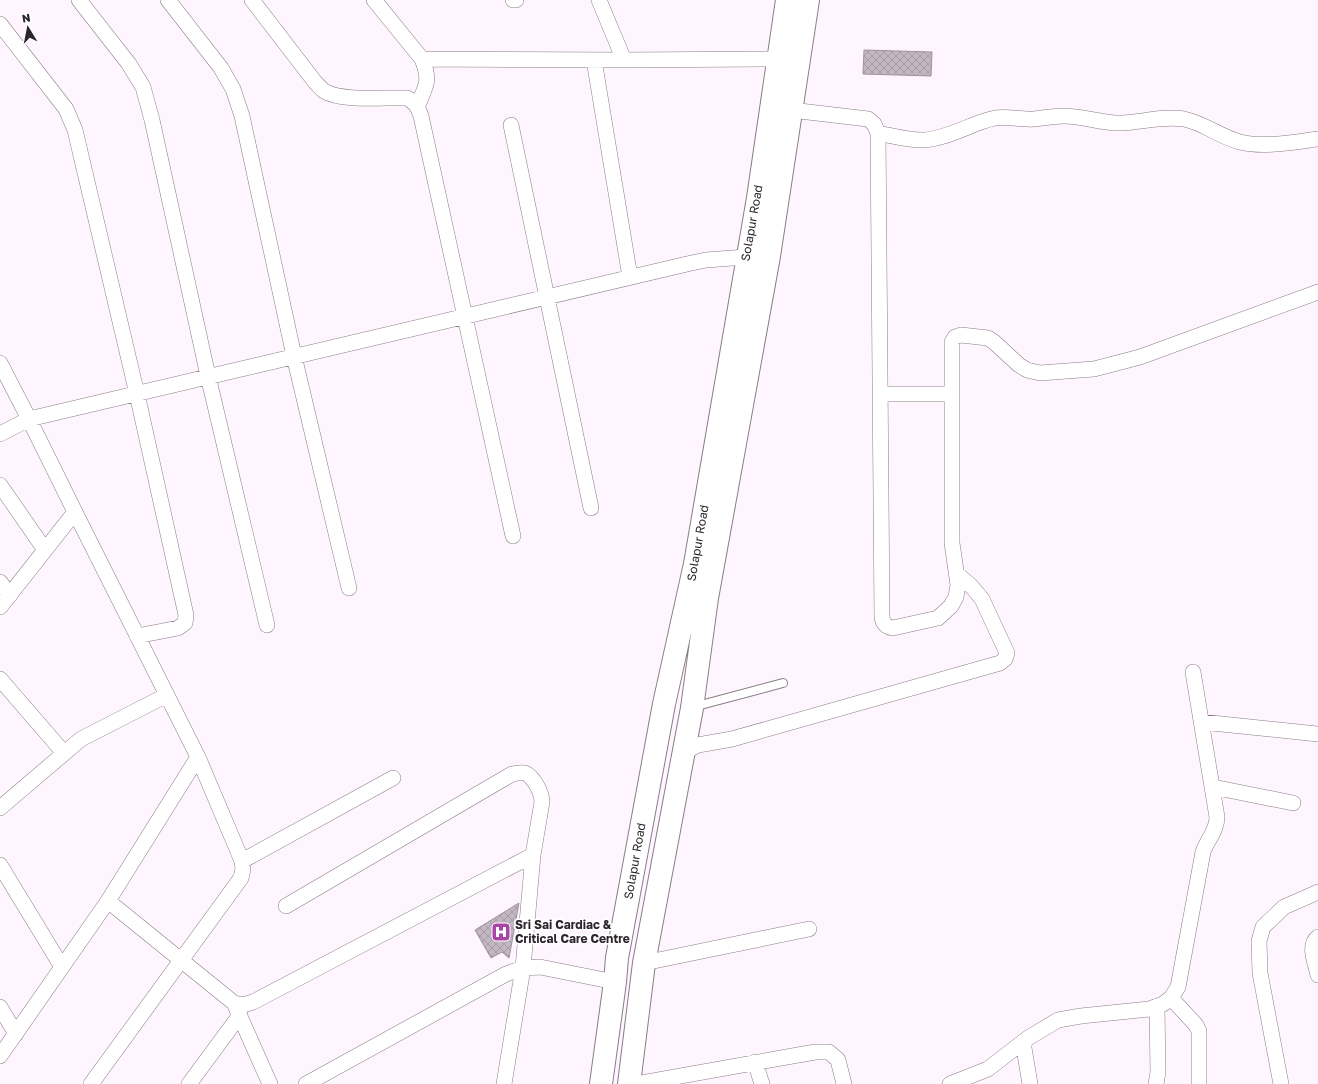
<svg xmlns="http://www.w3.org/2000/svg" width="1318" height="1084" viewBox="0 0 1318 1084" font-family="'Golos Text',sans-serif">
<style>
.building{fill:url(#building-cross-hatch);stroke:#9e939d}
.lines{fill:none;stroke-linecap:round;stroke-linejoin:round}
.lane-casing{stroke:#887d87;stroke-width:10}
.street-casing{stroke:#887d87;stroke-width:16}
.primary-casing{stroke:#887d87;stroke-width:24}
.lane{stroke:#fff;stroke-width:8}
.street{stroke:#fff;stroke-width:15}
.primary{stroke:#fff;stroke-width:22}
.labels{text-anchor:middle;stroke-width:3.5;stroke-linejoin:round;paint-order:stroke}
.street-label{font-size:12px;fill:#2b262b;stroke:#fff}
.poi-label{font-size:12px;font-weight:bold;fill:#2b262b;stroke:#fff;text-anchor:start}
</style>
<defs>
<pattern id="building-cross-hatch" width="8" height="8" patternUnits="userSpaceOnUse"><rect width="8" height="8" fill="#c3b7c2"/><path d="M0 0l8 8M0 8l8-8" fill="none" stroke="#a89da7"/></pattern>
</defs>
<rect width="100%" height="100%" fill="#fff5fe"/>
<path class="building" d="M864 50 932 52 931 76 863 74Z
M519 903 509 958 502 952 491 958 475 930Z"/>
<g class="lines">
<g class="lane-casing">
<path id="lane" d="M693 707 783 683"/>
</g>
<g class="street-casing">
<path id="street" d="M79 0 129 64 143 87 152 120 208 376 267 625
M168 0 221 68 233 89 242 116 294 356 349 588
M252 0 315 82C318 85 321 89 324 91 343 102 385 97 407 98 415 102 418 107 421 116L513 536
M374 0 422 59C431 81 426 86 417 107
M513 0H516
M599 0 624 60
M0 24 66 109 75 130 137 394 186 615 185 623 178 628 137 636
M422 59 624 60 778 59
M594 60 630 277
M791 110 868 119 874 124 878 133 882 617C883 624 886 627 893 628L938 618 951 606 956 597 958 585 952 543V342L955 337 961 335 988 338 994 342 1019 365 1027 370 1040 373 1094 369 1140 357 1318 292
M511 125 591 508
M878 133C893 136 910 141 925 140 950 138 971 123 995 118 1009 116 1020 120 1034 119 1044 118 1054 116 1064 116 1081 116 1097 122 1115 123 1137 124 1161 115 1184 119 1204 123 1220 137 1240 142 1263 148 1294 142 1318 139
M0 363 29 419 75 512 198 757 242 861 243 869 241 878 91 1084
M880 394H952
M0 434 29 419 687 264 706 260 746 257 747 254 754 255
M0 485 45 550
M0 582 10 595
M0 607 75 512
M0 679 64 753
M1202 722 1318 734
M683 753 698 745 732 739 1000 663 1005 659 1007 653 982 599 972 587 956 573
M1213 787 1293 803
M0 808 81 739 167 695
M242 861 393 778
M0 865 62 967
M108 901 198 757
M286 906 512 774C516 773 520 772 525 773 534 777 542 793 542 802L533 855 523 968 504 1084
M1318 937C1307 945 1316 965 1318 975
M644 963 809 929
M1171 998 1196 1025 1199 1031V1084
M234 1003 270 1084
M0 1007 16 1034
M1023 1042 1030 1084
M0 1056 108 901 234 1003 243 1005 253 1002 533 855
M755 1062 762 1084
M189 1084 240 1015
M306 1084 506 974 523 968 540 967 615 982
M636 1084 815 1052H829L838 1060 844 1084
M950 1084 988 1069 1028 1038 1058 1020 1081 1016 1149 1009 1163 1004 1171 998 1178 987 1203 852C1207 840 1217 831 1217 817L1193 672
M1156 1084 1158 1072 1157 1006
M1281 1084 1260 973 1259 941 1263 927 1284 907 1318 892"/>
</g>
<g class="primary-casing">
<path id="primary" d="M601 1084 615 982 617 958 664 704 695 564 758 198 787 0
M629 1084 644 963 692 708 707 598 769 256 808 0"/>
</g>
<use href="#lane" class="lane"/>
<use href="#street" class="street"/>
<use href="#primary" class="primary"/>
</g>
<defs>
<g id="hospital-square" transform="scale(1)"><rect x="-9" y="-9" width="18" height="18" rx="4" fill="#ab44a8" stroke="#fff"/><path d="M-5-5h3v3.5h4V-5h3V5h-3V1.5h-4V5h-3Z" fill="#fff"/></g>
</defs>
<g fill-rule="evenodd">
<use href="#hospital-square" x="501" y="932"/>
</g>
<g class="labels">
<g class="street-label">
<text transform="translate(752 223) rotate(-80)" y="4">Solapur Road</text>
<text transform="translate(698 543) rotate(-80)" y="4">Solapur Road</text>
<text transform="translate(635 861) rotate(-80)" y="4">Solapur Road</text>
</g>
<g class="poi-label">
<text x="515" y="929">Sri Sai Cardiac &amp;<tspan x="515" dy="14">Critical Care Centre</tspan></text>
</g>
</g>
<g transform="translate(28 28) rotate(350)" stroke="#ffffff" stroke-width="3" paint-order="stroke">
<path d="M0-3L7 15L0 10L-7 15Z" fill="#2b262b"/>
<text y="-6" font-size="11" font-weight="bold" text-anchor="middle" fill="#2b262b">N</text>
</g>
</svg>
